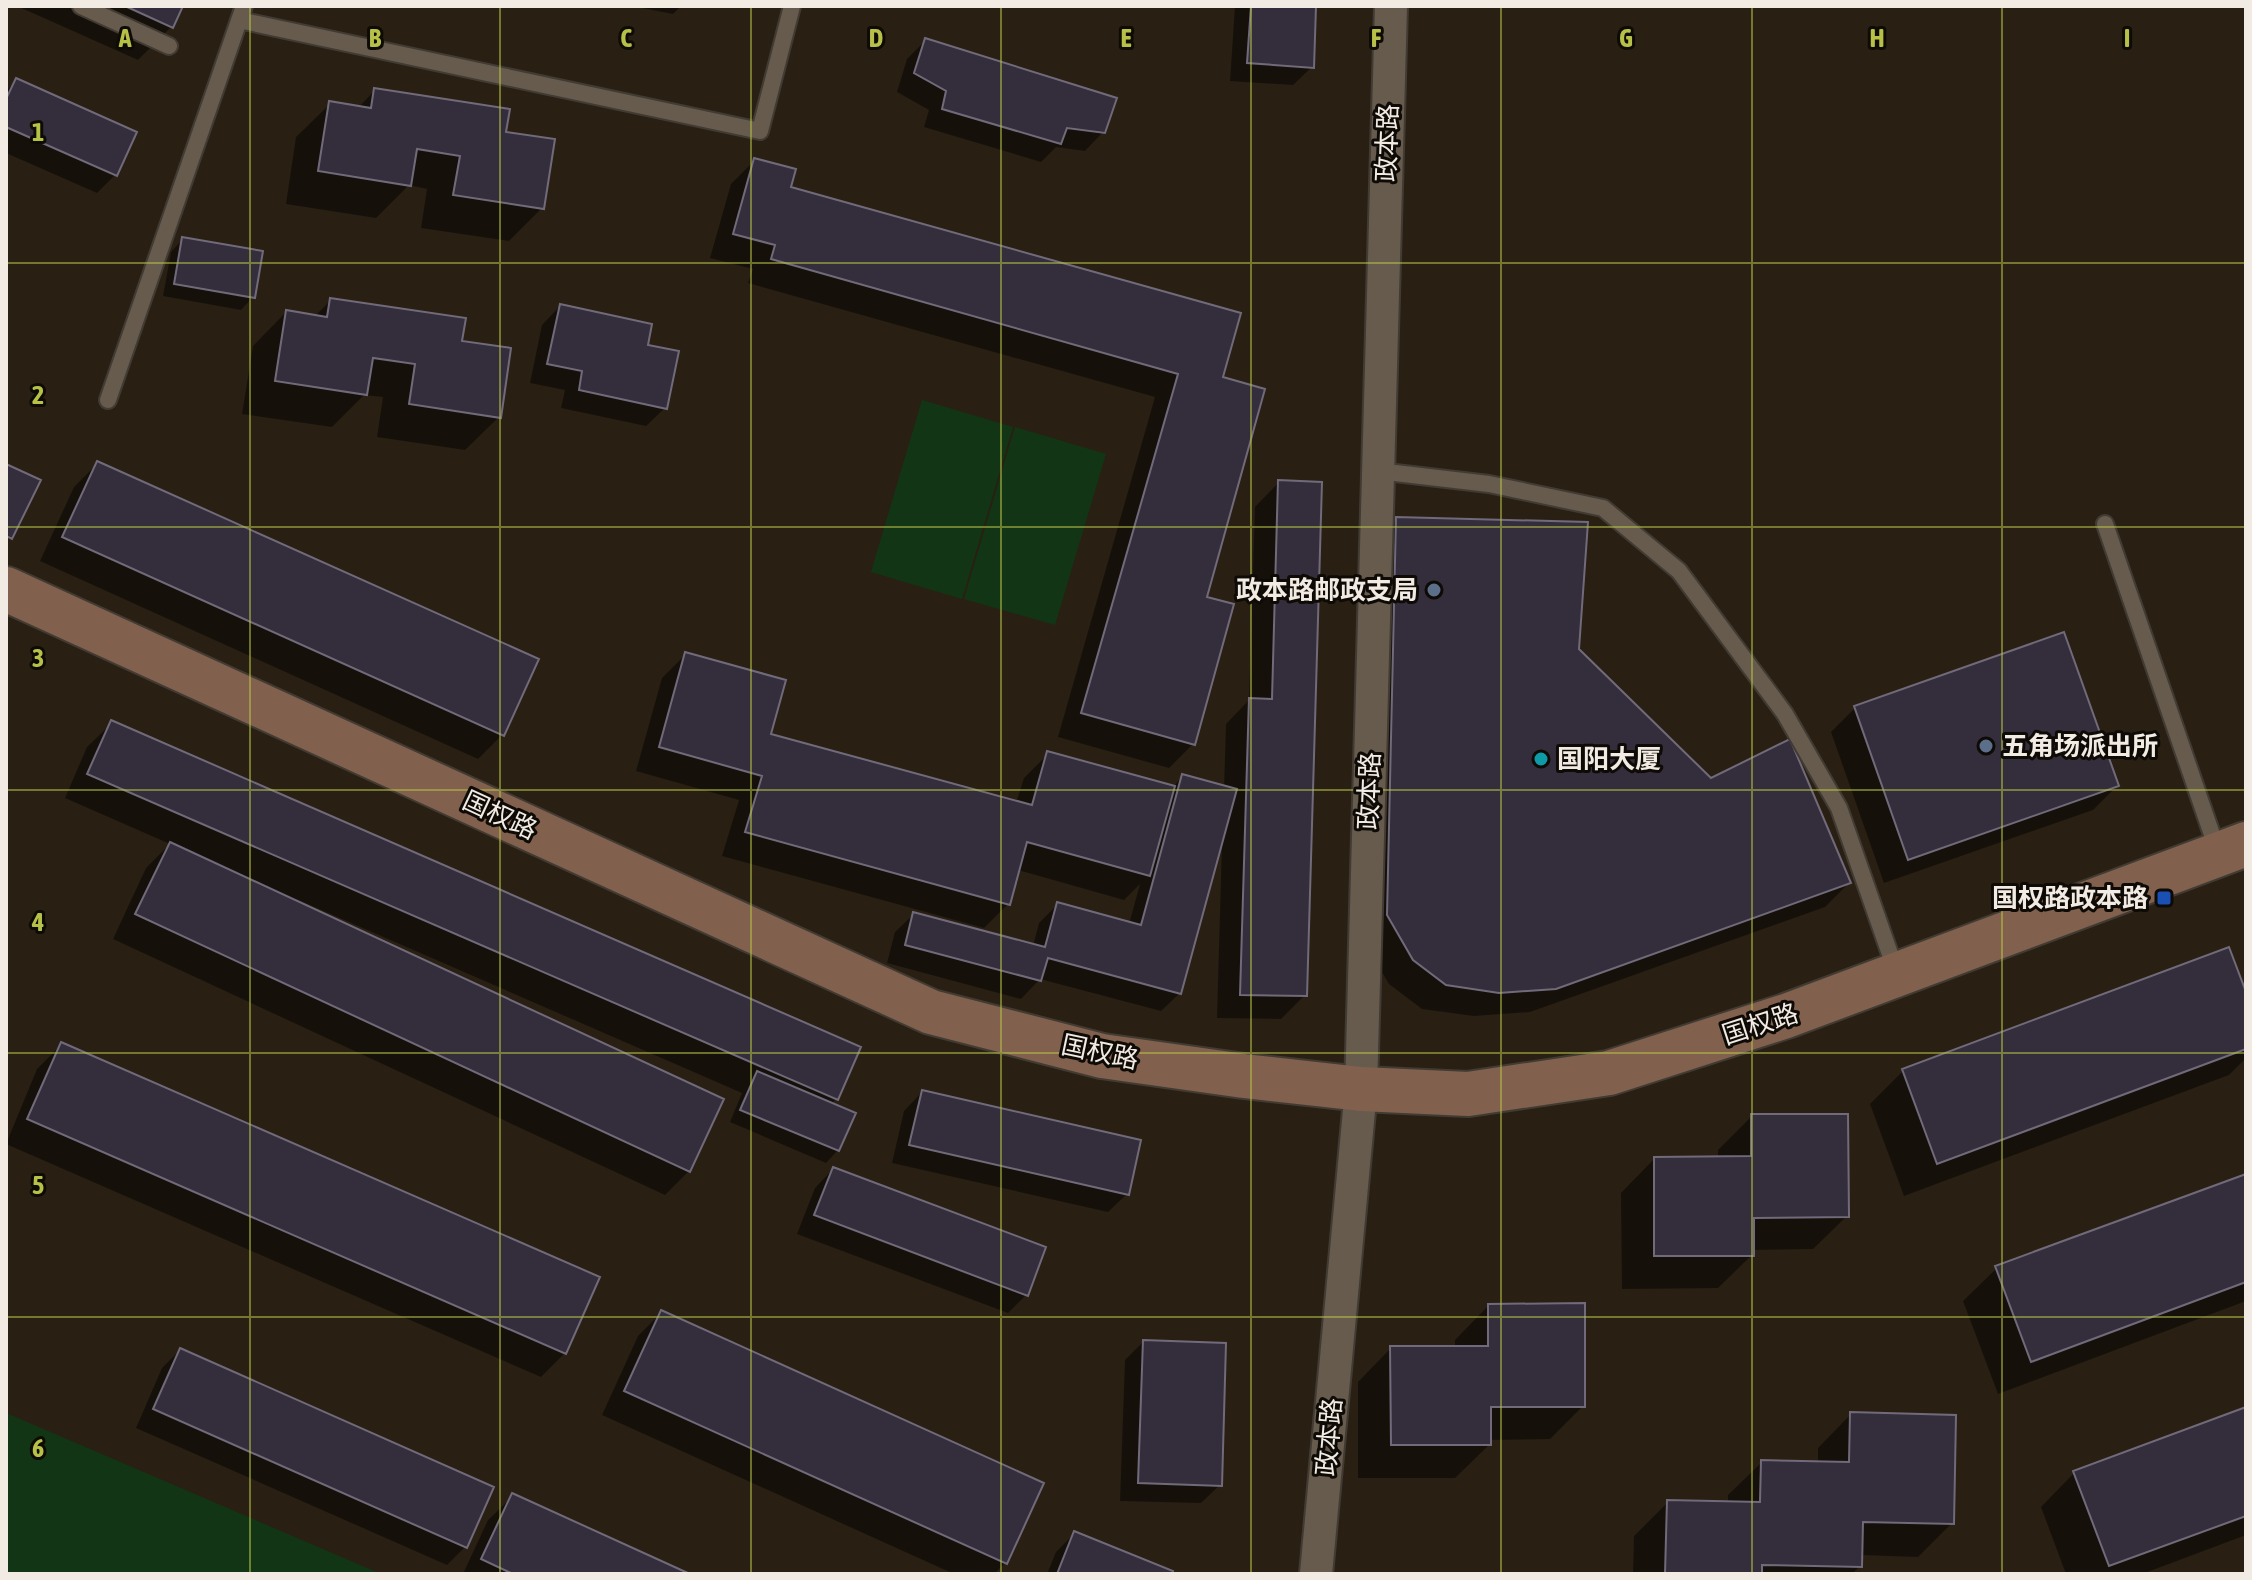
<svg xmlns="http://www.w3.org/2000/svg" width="2252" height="1580" viewBox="0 0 2252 1580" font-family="'Asap Condensed','Noto Sans SC',sans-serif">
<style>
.green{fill:#123615}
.shadow{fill:#0007}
.building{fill:#342d3b;stroke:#716a7a;stroke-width:2}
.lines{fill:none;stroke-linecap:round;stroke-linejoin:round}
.lane-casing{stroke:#423b33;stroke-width:20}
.street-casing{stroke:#423b33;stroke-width:36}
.secondary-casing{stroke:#423b33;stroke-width:48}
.lane{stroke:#665b4d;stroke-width:16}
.street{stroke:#665b4d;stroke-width:32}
.secondary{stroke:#81614d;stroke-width:44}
.grid{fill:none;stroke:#b7c147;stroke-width:2;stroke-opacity:0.55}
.service-dot{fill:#5c6f8a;stroke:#0e0a06;stroke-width:3}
.culture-dot{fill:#0f9aa8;stroke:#0e0a06;stroke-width:3}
.transit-dot{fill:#1a4fb4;stroke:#0e0a06;stroke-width:3}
.labels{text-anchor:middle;stroke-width:6;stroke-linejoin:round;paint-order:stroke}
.street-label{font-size:26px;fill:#f2ebe3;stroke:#0e0a06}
.poi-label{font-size:26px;font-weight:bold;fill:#f2ebe3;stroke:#0e0a06;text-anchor:end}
.grid-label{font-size:26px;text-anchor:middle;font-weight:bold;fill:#b7c147;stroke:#0e0a06;stroke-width:6;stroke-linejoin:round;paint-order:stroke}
</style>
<rect width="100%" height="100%" fill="#292013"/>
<path class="green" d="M922 400 1013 427 962 599 871 572Z
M1015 427 1106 454 1055 625 964 599Z
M6 1413 381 1574H6Z"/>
<path class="shadow" d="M17 6H181L172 26 138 60Z
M632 6H681L673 14Z
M1235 6H1314L1312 67 1293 85 1230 81Z
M926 40 1103 132 1085 151 1056 147 1041 162 924 127 929 110 897 92 907 59Z
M16 81 115 175 97 193 6 153V91Z
M375 90 504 133 542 208 509 241 421 228 427 189 409 185 376 218 286 204 296 137 330 104 358 108Z
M755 160 789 188 1221 378 1193 744 1169 768 1058 737 1155 397 748 283 753 269 710 258 731 184Z
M183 239 253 297 241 310 163 296 171 252Z
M331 300 460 342 499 417 465 450 377 437 383 397 364 395 332 427 242 414 253 346 286 312 314 317Z
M560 306 646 346 665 408 646 426 561 408 565 390 530 383 542 325Z
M98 463 502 735 478 759 40 561 74 487Z
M1279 482 1305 995 1281 1019 1217 1018 1222 842 1180 993 1161 1011 1040 979 1021 999 887 963 895 932 914 914 1033 946 1039 923 1057 905 1129 924 1140 884 1124 900 1018 870 1008 904 984 928 722 856 739 800 636 771 662 678 686 654 769 735 1016 803 1024 778 1048 754 1172 788 1182 777 1224 788 1226 724 1249 700 1255 507Z
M1397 519 1577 649 1711 780 1849 883 1825 907 1530 1012 1474 1016 1422 1009 1389 984 1363 940 1373 543Z
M2063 635 2117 786 2093 810 1884 883 1831 732 1855 708Z
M112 723 836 1099 831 1104 838 1150 826 1163 730 1122 742 1093 296 899 295 902 689 1171 665 1195 113 939 146 868 170 844 65 798 87 747Z
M2246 998V1058L2229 1075 1904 1196 1870 1104 1903 1071Z
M61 1045 565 1353 541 1377 6 1144 37 1069Z
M922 1092 1127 1194 1108 1212 892 1163 904 1111Z
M1752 1116 1847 1216 1813 1249 1752 1250V1255L1718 1288 1622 1289 1621 1193 1654 1159H1718V1150Z
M833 1169 1026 1295 1008 1313 797 1234 815 1188Z
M2246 1176V1301L1998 1394 1963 1301 1997 1268Z
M1488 1306 1583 1406 1550 1439 1489 1440V1445L1455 1478H1358V1382L1391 1348H1455V1340Z
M662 1312 1006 1562 994 1574H954L602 1415 638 1336Z
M1143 1342 1220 1485 1201 1503 1120 1501 1125 1360Z
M180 1350 465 1547 447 1565 136 1428 162 1368Z
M2246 1410V1535L2142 1574H2066L2041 1507 2074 1473Z
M1851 1414 1952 1523 1918 1557 1860 1555V1566L1852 1574H1633L1634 1536 1668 1502 1728 1504V1495L1762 1462 1818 1463V1448Z
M513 1496 685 1574H463L488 1520Z
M1074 1534 1170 1574H1047L1056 1552Z"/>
<path class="building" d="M125 6H183L173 28Z
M1251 6H1316L1314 68 1247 63Z
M925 38 1117 98 1105 133 1067 128 1061 144 942 109 946 91 914 73Z
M16 78 137 132 117 176 6 127V99Z
M374 88 510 109 506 132 555 139 544 209 453 195 460 156 417 149 411 186 318 171 329 101 371 108Z
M754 158 796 169 791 187 1241 313 1223 377 1265 389 1207 597 1234 604 1195 745 1081 713 1178 374 771 259 775 245 733 234Z
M182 237 263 251 255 298 174 284Z
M330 298 466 318 462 341 511 348 501 418 409 404 415 364 373 358 367 395 275 381 286 310 327 317Z
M560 304 652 324 648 345 679 351 667 409 579 390 582 371 547 364Z
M97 461 539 659 504 736 62 537Z
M6 464 41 480 12 539 6 536Z
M1278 480 1322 482 1307 996 1240 995 1249 698 1272 699Z
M1396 517 1588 522 1579 649 1711 778 1790 739 1851 883 1556 989 1499 993 1446 985 1413 960 1387 915Z
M2064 632 2119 786 1908 860 1854 706Z
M685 652 786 680 771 734 1032 805 1047 751 1175 786 1150 876 1027 842 1010 905 745 832 762 776 659 747Z
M111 720 861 1047 838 1100 87 774Z
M1182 774 1237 789 1181 994 1048 958 1041 981 905 945 913 912 1045 947 1057 902 1141 925Z
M170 842 724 1099 690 1172 135 914Z
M2229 947 2246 992V1049L1937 1164 1902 1069Z
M61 1042 600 1277 566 1354 27 1119Z
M757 1071 856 1113 839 1151 740 1110Z
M922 1090 1141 1140 1129 1195 909 1145Z
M1751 1114H1848L1849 1217 1754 1218V1256H1654V1157L1751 1156Z
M833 1167 1046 1247 1028 1296 814 1215Z
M2246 1174V1282L2031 1362 1995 1266Z
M1585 1303V1407H1491V1445H1391L1390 1346H1488V1304Z
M661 1310 1044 1483 1007 1564 624 1391Z
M1143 1340 1226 1343 1222 1486 1138 1483Z
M180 1348 494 1487 467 1548 153 1409Z
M2246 1407V1516L2109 1566 2073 1471Z
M1850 1412 1956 1415 1954 1524 1863 1522 1862 1567 1762 1565V1574H1665L1667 1500 1760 1502 1761 1460 1849 1462Z
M512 1493 690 1574H513L481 1559Z
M1074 1531 1173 1571 1172 1574H1057Z"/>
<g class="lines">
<g class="lane-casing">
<path id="lane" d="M81 6 169 46
M239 20 760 131 792 6
M108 400 244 6
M1378 471 1489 484 1603 508 1679 571 1785 714 1839 808 1897 974
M2105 524 2218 852"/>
</g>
<g class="street-casing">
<path id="street" d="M1316 1574 1361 1089 1391 6"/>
</g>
<g class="secondary-casing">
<path id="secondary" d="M6 589 931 1012 1102 1056 1244 1076 1361 1089 1468 1094 1609 1073 1786 1016 2246 844"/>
</g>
<use href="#lane" class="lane"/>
<use href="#street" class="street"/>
<use href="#secondary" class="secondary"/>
</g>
<path class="grid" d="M250 6V1574M500 6V1574M751 6V1574M1001 6V1574M1251 6V1574M1501 6V1574M1752 6V1574M2002 6V1574M6 263H2246M6 527H2246M6 790H2246M6 1053H2246M6 1317H2246"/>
<g class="service-dot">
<circle cx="1434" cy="590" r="8"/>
<circle cx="1986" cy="746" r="8"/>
</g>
<circle class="culture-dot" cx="1541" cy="759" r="8"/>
<rect class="transit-dot" x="2156" y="890" width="16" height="16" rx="4"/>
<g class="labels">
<g class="street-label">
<text transform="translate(1387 143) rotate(-88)" y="9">政本路</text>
<text transform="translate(1369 791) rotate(-88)" y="9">政本路</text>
<text transform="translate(500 815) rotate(25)" y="9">国权路</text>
<text transform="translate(1760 1024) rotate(-18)" y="9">国权路</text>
<text transform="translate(1100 1052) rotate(12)" y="9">国权路</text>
<text transform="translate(1329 1437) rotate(-85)" y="9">政本路</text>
</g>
<g class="poi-label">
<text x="1418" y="599">政本路邮政支局</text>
<text x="2002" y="755" text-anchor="start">五角场派出所</text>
<text x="1557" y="768" text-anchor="start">国阳大厦</text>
<text x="2148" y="907">国权路政本路</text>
</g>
</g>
<g class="grid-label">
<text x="125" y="47">A</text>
<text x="375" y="47">B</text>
<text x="626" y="47">C</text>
<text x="876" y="47">D</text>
<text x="1126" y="47">E</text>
<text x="1376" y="47">F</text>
<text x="1626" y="47">G</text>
<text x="1877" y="47">H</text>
<text x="2127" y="47">I</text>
<text x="38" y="141">1</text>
<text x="38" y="404">2</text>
<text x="38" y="667">3</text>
<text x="38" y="931">4</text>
<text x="38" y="1194">5</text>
<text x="38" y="1457">6</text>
</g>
<rect width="2252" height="1580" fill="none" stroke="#f2ebe3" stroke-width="16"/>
</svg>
